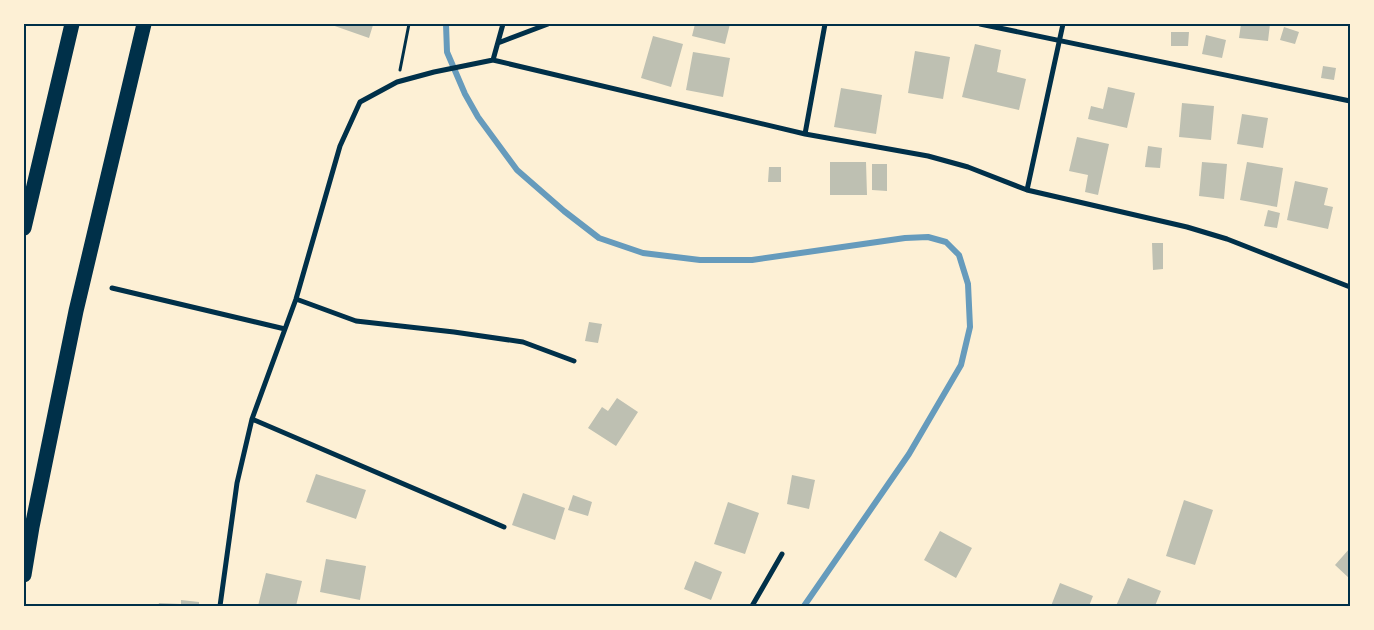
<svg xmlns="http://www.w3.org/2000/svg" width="1374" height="630" viewBox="0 0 1374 630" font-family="'Open Sans',sans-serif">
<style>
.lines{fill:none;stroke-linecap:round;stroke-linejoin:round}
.stream{stroke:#669bbc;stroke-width:6}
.building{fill:#bec0b2}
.path{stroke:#003049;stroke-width:3}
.minor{stroke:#003049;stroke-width:5}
.motorway{stroke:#003049;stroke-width:15}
.neatline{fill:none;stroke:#003049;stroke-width:2}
</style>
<rect width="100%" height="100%" fill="#fdf0d5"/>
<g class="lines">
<path class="stream" d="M446 24 447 52 465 94 478 117 517 170 564 211 599 238 643 253 700 260H752L905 238 928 237 946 242 959 255 968 284 970 327 961 365 909 454 804 606"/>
</g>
<path class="building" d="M329 24H371L373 25 369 38Z
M695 24H730L725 44 692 36Z
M1241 24H1270L1268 41 1239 38Z
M1284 27 1299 32 1295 44 1280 40Z
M1171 32H1189L1188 46H1171Z
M1206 35 1226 40 1222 58 1202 54Z
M653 36 683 44 671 87 641 78Z
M975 44 1001 50 997 72 1026 79 1019 110 962 97Z
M915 51 950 57 943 99 908 93Z
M693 52 730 58 723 97 686 90Z
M1323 66 1336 68 1334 80 1321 78Z
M1108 87 1135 93 1127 128 1088 119 1091 106 1103 109Z
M841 88 882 95 876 134 834 127Z
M1182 103 1214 106 1211 140 1179 137Z
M1242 114 1268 118 1263 148 1237 144Z
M1077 137 1109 144 1098 195 1085 192 1088 175 1069 171Z
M1148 146 1162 148 1160 168 1145 167Z
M830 162H866L867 195H830Z
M1202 162 1227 164 1224 199 1199 196Z
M1247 162 1283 168 1277 207 1240 200Z
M872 164H887V191L872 190Z
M769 167H781V182H768Z
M1295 181 1328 188 1324 205 1333 207 1328 229 1287 220Z
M1268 210 1280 213 1277 228 1264 226Z
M1152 243H1163V269L1153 270Z
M589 322 602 324 598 343 585 341Z
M617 398 638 412 616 446 588 428 602 407 608 411Z
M316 474 366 490 356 519 306 502Z
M792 475 815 480 809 509 787 504Z
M523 493 565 508 555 540 512 525Z
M573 495 592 502 588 516 568 510Z
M1184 500 1213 510 1195 565 1166 556Z
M728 502 759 513 745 554 714 544Z
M940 531 972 548 956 578 924 560Z
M1350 548V579L1335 565Z
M326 559 366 566 360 600 320 592Z
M695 561 722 572 711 600 684 589Z
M266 573 302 581 296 606H258Z
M1128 578 1161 591 1155 606H1116Z
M1060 583 1093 596 1089 606H1051Z
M181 600 199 602V606H158L159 603 181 604Z"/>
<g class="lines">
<path class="path" d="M400 70 409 24"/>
<path class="minor" d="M980 24 1350 101
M498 43 548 24
M493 60 805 134 928 156 968 167 1027 190 1187 227 1227 239 1350 287
M805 134 825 24
M1027 190 1063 24
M112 288 285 329
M296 299 356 321 454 332 523 342 574 361
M252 419 504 527
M220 606 237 483 252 419 296 299 340 146 360 102 397 82 434 72 493 60 503 24
M752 606 782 554"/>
<path class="motorway" d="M24 228 72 24
M24 575 32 527 76 311 144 24"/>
</g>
<rect width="1374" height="630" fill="none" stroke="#fdf0d5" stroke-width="50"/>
<rect x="25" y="25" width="1324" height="580" class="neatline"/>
</svg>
